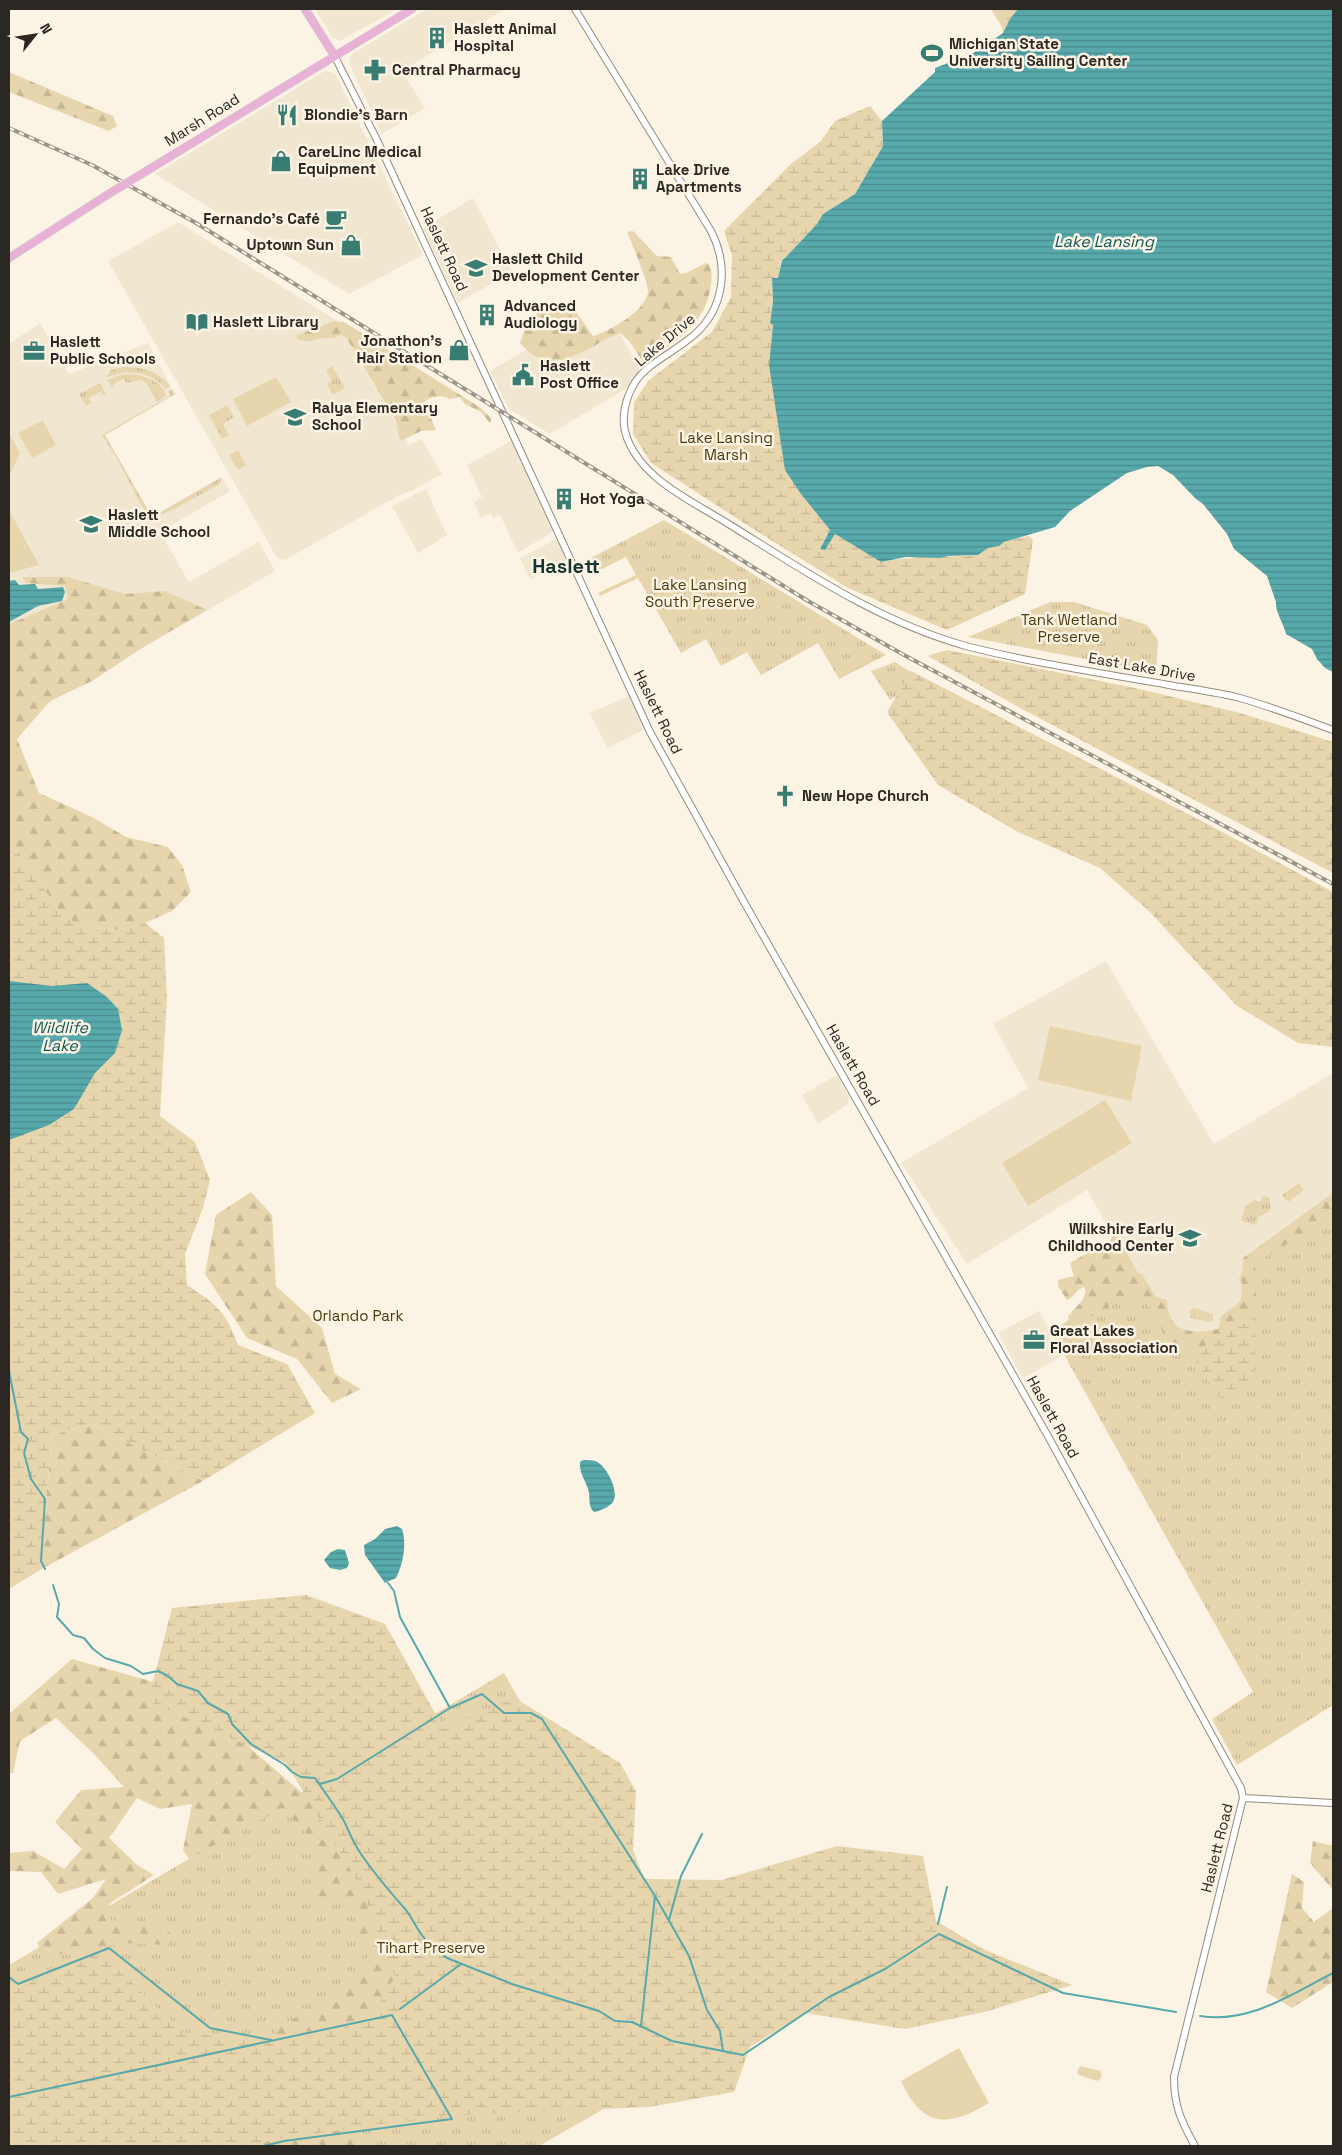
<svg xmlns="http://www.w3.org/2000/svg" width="1342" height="2155" viewBox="0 0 1342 2155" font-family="'Space Grotesk',sans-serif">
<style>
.built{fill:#f1e7d1}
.grass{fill:url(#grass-tufts)}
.forest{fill:url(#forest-firs)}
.wetland{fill:url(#wetland-marsh)}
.pitch{fill:#e7d5ad}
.water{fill:url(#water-rules)}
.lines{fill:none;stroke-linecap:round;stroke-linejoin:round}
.stream{stroke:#57a9ab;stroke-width:2}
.minor-casing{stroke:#928c7e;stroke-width:8}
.major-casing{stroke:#d9d8d7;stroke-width:9}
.minor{stroke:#fff;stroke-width:6}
.major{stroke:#e8b1d6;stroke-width:8}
.rail-casing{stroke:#99948a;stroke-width:4}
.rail{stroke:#fbf4e5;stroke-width:2;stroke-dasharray:5.5;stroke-linecap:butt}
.major-bridge-casing{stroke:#d9d8d7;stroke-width:9;stroke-linecap:butt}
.major-bridge{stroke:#e8b1d6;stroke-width:8}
.labels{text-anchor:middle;stroke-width:5;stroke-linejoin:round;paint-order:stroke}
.poi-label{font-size:15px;font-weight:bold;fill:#2b2823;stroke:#fbf4e5;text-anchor:start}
.street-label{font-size:15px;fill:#2b2823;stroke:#fbf4e5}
.park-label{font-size:15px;fill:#4c3a0b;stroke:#fbf4e5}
.water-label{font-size:16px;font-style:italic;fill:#105759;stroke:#fbf4e5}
.district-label{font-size:20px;font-weight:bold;fill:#153630;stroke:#fbf4e5}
</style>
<defs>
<pattern id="grass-tufts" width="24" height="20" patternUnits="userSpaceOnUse" patternTransform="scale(1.25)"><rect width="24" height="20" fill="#e7d5ad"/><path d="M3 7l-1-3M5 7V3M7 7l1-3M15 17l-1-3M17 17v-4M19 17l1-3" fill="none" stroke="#c6b795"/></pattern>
<pattern id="forest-firs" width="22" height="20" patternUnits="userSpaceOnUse" patternTransform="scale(1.25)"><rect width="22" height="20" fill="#e7d5ad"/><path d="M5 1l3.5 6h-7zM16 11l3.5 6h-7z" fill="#c6b795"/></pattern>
<pattern id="wetland-marsh" width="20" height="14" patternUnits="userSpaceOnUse" patternTransform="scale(1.25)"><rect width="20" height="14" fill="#e7d5ad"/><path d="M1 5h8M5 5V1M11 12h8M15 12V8" fill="none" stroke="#c6b795"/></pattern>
<pattern id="water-rules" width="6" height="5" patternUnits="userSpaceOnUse" patternTransform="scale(1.25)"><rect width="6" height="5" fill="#57a9ab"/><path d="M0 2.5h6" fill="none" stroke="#488a8b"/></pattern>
</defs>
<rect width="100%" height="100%" fill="#fbf4e5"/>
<path class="built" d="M315 9H397L340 41 333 38Z
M427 9H505L402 71 425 108 382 134 349 63V59L353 53Z
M326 70 336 75 423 255 349 294 155 174Z
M473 198 512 272 458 303 423 228Z
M178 222 336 320 409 445 421 439 442 474 413 490 398 496 285 560 277 558 108 261Z
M577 320 593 346 618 331 640 369 627 388 550 434 509 409 490 371Z
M40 323 69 374 148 343 175 394 105 435 152 517 222 477 230 491 160 532 189 582 259 542 275 571 9 726V344Z
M511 441 513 443 553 529 551 533 518 553 500 515 493 518 491 513 481 518 474 502 482 497 467 465Z
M426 489 447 535 418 553 392 506Z
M555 540 560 544 567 560 530 580 520 558Z
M629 696 643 730 607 748 590 713Z
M1106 961 1214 1144 1333 1073V1214L1256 1311 1193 1349 1176 1347 1087 1190 967 1264 901 1163 1028 1088 993 1024Z
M837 1075 849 1097 848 1104 818 1124 802 1095Z
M1039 1311 1064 1355 1023 1378 998 1333Z"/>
<path class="grass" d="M991 9H1018L1010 19 1003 33 1002 27Z
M332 366 345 388 333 395 327 384 332 381 326 370Z
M122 367C142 366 158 371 170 386L166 389C151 371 127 368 106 378L111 370Z
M132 374C145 376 164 382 166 396L157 402 148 385 142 380 127 383 123 379 113 384 114 390 107 380 121 375Z
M100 383 106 395H103L101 391 89 398 91 403 86 406 79 394Z
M172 389 175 394 105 435 152 517 222 477 218 485 176 508 149 520 116 457 102 435 170 396 168 391Z
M227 405 234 417 223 424 229 435 222 439 209 415Z
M238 450 246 465 238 470 229 455Z
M664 520 886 655 839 679 818 643 761 675 747 652 721 666 706 639 681 653 638 578 600 596 598 593 636 575 626 557 590 575 585 561Z
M1050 602H1074L1147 625 1158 640 1156 672 968 637Z
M895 662 923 680 890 700 871 671Z
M1299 1183 1304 1190 1288 1202 1282 1195Z
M1263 1196 1270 1198V1211L1258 1217 1257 1223 1254 1225 1241 1221 1245 1206 1255 1200 1260 1202Z
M1333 1214V1705L1237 1765 1212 1719 1253 1692 1053 1335 1140 1284 1176 1347 1188 1340 1193 1349 1256 1311 1239 1279 1243 1270Z
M1194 1308 1213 1314V1321L1209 1322 1191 1318 1189 1311Z
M504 1673 716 2044 539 2146H9V1965Z
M1080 2066 1100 2071 1102 2075 1100 2079 1097 2081 1079 2075 1077 2072Z"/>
<path class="forest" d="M9 72 113 116 117 126 109 131 9 92Z
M633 231 657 256 671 257 680 274 686 273 706 263 709 265C712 271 712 277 711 284 708 313 690 332 666 348 658 354 652 360 642 360L629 341 620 333C584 347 553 382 520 343L527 323 544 306 551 304 567 305 573 307 593 336C609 331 647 311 648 291 648 282 632 244 628 234L627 232Z
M334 321 344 322 481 408 491 418V422L490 423 481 412 465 404 459 397 450 399C442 395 431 396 424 402L436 430 421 431 405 439 400 440 396 421 346 337 341 335C330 341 320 335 310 342L297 339V335L300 334Z
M22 577H68L125 594 165 591 207 610 145 646 92 681 50 701 17 739 39 793 92 817 126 837 168 847 182 865 191 892 172 911 145 923 119 930 82 927 62 915 20 854 9 846V624L68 599 65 586 26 583Z
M251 1192 272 1215 276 1286 322 1328 335 1374 361 1389 332 1403 297 1359 247 1338 205 1274 216 1215Z
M1333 1193V1215L1252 1265 1258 1309 1244 1324 1191 1354 1183 1345C1178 1344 1175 1346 1171 1344 1158 1337 1163 1307 1138 1300L1125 1306 1116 1301 1109 1307 1107 1316H1091L1064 1332H1061L1058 1327 1069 1320 1068 1316 1082 1301 1086 1291 1084 1287C1076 1289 1075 1297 1067 1300L1058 1286V1280L1074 1276 1070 1263 1111 1239 1114 1231 1138 1273 1142 1274 1156 1297 1167 1300C1168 1334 1192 1334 1218 1329L1221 1316 1241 1301 1243 1258Z
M92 1424 203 1481 40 1570 52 1435Z
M72 1659 182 1690 334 1820 412 1937 388 2016 279 2037 275 2030 373 1970 350 1904 317 1895 310 1837 282 1808 189 1859 183 1850 192 1804 160 1809 137 1798 109 1838 137 1865 154 1875 109 1904 111 1920 170 1932 168 1945 125 1943 45 1957 37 1943 93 1898 106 1879 58 1894 41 1872 9 1871V1853L33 1851 64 1869 82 1849 55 1822 81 1790 124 1787 94 1754 56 1718 20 1741 13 1773H9V1714Z
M1313 1841 1333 1846V1890L1310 1863Z
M1292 1874 1304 1882 1302 1908 1314 1922 1333 1908V1982L1292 2008 1266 1992Z
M358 2128 359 2146H249L276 2139Z"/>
<path class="wetland" d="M870 106 882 121 883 146 855 194 823 214 817 224 785 258 781 260 778 279 772 278 773 302 770 323 773 325 769 365 801 494 830 530 820 548 825 549 835 534 881 562C913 555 943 558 975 555 981 555 983 550 988 548 1002 543 1015 538 1029 536L1033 540 1025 594 947 630 848 588 758 532 651 463 633 434 634 402 649 380 712 332 731 297 732 255 724 231 791 164 821 141 835 121Z
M947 650 1135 688 1240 713 1333 742V873L1022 709 928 656Z
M911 671 1217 829 1333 892V1047L1298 1043 1236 1005 1148 910 1100 868 1018 832 938 785 887 712Z
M9 846 20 854 62 915 82 927 119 930 145 923 164 938 167 998 160 1116 195 1142 210 1180 203 1208 185 1254 187 1285C217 1305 225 1310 238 1345L287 1364 315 1413 203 1481 92 1424 52 1435 40 1570 9 1589Z
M1253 1314C1258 1338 1259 1394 1230 1402 1216 1398 1213 1389 1206 1377 1201 1369 1195 1363 1192 1353L1244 1324Z
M306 1595 385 1624 444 1729 515 1698 620 1763 636 1791 633 1850 644 1879 721 1880 837 1846 923 1856 936 1921 983 1949 1072 1985 988 2011 905 2029 805 2013 750 2047 734 2092 649 2107 438 2116 276 2139 249 2146H9V1992L101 1953 183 2032 278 2044 370 2021 395 1976 359 1884 286 1763 148 1701 172 1608Z"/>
<path class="pitch" d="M276 377 291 402 247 426 233 399Z
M43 420 56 445 32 458 18 433Z
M9 433 20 453 9 476Z
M9 510 39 565 9 573Z
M1050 1026 1142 1046 1131 1101 1038 1080Z
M1105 1100 1132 1143 1028 1206 1002 1163Z
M959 2048 989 2103C947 2128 923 2128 901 2081Z"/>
<path class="water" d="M1018 9H1333V672L1325 668 1317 659 1312 649 1286 634C1284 624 1275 612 1276 602L1267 576 1234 549 1227 534 1203 504 1196 499 1173 475 1158 466 1147 467 1127 473 1070 511 1055 527 1004 542 999 546 988 548 978 555 948 556 940 558 906 557 881 562 835 534 825 550 820 549 830 530 801 494 785 470 769 365 773 325 770 323 773 302 772 278H778L782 260 785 258 817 224 823 214 855 194 883 146 882 121 935 72V68L953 61 957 64 1003 33 1010 19Z
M15 580 19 585 35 584 38 589 63 587 65 592 62 601 38 606 9 622V581Z
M9 981 52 986 87 983 107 997 118 1009 122 1030 115 1053 95 1073 74 1109 49 1125 9 1140Z
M583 1460C587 1460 592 1460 595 1461 606 1465 618 1488 614 1500 612 1506 600 1511 594 1512 587 1505 591 1498 588 1489 585 1479 579 1473 580 1462Z
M397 1526 402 1529C407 1544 403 1564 396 1578L385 1583 365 1555 364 1545 375 1539 385 1529Z
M338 1549 345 1550 349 1563 347 1568 340 1570 330 1568 324 1560 331 1552Z"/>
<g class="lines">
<path class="stream" d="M9 1371 21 1432 28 1439 24 1453 31 1479 45 1499 41 1561 45 1569
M53 1585 59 1604 57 1617 73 1635 84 1638 93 1649 105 1658 131 1666 143 1674 158 1671 168 1676 177 1684 198 1691 208 1703 228 1714 232 1724 251 1744 285 1765 292 1772 301 1777 315 1778C325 1793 337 1808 345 1823 350 1834 354 1844 361 1854 374 1873 390 1892 406 1910 413 1919 417 1930 425 1939
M450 1708 482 1694 504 1713H531L542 1719 655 1896 689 1956 707 2010 720 2031 723 2051
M320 1784 337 1779 450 1708 400 1617 394 1591 388 1583
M669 1920 681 1876 702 1834
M938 1924 947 1887
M429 1945 447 1958 512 1984 599 2011 615 2021 632 2022 672 2041 743 2055 829 1997 885 1969 939 1934 1063 1993 1176 2012
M9 1977 18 1984 109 1948 210 2028 271 2040
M400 2009 461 1964
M1200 2016C1249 2024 1292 1994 1333 1973
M641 2026 655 1896
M9 2097 392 2015 452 2119 284 2141 264 2146"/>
<g class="minor-casing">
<path id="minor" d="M575 9 711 231C729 266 725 308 694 335 680 347 663 356 648 368 629 383 618 414 627 438 643 480 692 501 727 523 803 570 879 622 966 646 1032 663 1101 673 1169 685 1192 689 1217 692 1240 698 1272 707 1303 719 1333 730
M334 55 377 140 650 732 744 902 1049 1438 1241 1788 1243 1798 1174 2077C1174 2106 1181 2121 1195 2146
M1243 1798 1333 1803"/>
</g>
<g class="major-casing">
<path id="major" d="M305 9 334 55
M153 167 412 9
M9 258 107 195"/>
</g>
<use href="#minor" class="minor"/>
<use href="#major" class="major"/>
<g class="rail-casing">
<path id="rail" d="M9 128 92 165 196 223 808 601 904 655 1333 884"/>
</g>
<use href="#rail" class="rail"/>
<g class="major-bridge-casing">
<path id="major-bridge" d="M107 195 153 167"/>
</g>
<use href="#major-bridge" class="major-bridge"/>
</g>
<defs>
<g id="building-bare" transform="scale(1.725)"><path d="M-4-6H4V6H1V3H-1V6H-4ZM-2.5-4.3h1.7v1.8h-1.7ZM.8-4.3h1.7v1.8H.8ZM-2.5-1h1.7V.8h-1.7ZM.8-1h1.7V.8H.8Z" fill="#397d72" stroke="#fbf4e5" stroke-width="2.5" paint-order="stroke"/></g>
<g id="stadium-bare" transform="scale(1.725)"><path d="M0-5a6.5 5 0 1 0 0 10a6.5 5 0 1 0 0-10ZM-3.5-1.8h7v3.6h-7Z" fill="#397d72" stroke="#fbf4e5" stroke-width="2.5" paint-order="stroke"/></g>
<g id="pharmacy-bare" transform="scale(1.725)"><path d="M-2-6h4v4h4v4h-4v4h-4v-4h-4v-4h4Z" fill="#397d72" stroke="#fbf4e5" stroke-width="2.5" paint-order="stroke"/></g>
<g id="restaurant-bare" transform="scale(1.725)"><path d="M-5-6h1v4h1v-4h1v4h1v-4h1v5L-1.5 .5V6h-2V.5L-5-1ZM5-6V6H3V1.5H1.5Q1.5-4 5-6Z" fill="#397d72" stroke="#fbf4e5" stroke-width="2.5" paint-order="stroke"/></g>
<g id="shop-bare" transform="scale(1.725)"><path d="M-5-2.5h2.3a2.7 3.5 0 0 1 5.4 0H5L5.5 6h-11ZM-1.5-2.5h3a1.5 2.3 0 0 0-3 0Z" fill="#397d72" stroke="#fbf4e5" stroke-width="2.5" paint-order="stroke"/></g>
<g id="cafe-bare" transform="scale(1.725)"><path d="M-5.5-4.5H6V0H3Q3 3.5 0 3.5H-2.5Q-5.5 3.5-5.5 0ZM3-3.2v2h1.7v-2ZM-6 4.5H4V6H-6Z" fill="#397d72" stroke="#fbf4e5" stroke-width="2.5" paint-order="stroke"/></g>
<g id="school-bare" transform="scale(1.725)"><path d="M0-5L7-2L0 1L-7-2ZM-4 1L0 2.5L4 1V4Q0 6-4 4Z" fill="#397d72" stroke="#fbf4e5" stroke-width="2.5" paint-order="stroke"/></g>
<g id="library-bare" transform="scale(1.725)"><path d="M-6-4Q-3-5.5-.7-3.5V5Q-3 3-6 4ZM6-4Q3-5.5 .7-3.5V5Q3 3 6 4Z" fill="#397d72" stroke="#fbf4e5" stroke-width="2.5" paint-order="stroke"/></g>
<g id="office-bare" transform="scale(1.725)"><path d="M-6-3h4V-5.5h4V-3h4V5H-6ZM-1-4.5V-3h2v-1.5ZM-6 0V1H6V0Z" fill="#397d72" stroke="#fbf4e5" stroke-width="2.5" paint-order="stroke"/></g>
<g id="civic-bare" transform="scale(1.725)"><path d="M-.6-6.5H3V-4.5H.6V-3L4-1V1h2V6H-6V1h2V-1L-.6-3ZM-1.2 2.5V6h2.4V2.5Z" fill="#397d72" stroke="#fbf4e5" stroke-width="2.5" paint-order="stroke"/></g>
<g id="church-bare" transform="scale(1.725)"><path d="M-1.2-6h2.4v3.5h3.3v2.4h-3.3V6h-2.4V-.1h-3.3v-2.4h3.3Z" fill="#397d72" stroke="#fbf4e5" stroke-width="2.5" paint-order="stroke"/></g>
</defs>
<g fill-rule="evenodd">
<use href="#building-bare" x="437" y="38"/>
<use href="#stadium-bare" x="932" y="53"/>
<use href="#pharmacy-bare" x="375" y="70"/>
<use href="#restaurant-bare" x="287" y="115"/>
<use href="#shop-bare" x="281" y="161"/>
<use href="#building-bare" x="640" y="179"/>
<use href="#cafe-bare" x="336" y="219"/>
<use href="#shop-bare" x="351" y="245"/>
<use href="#school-bare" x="476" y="268"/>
<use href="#building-bare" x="487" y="315"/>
<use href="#library-bare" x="197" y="322"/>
<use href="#shop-bare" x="459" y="350"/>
<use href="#office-bare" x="34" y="351"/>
<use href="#civic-bare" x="523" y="375"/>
<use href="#school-bare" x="295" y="417"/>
<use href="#building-bare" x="564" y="499"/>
<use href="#school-bare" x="91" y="524"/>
<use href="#church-bare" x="785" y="796"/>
<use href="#school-bare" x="1190" y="1238"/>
<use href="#office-bare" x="1034" y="1340"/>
</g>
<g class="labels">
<g class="poi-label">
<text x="454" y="34">Haslett Animal<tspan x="454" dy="17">Hospital</tspan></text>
<text x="949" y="49">Michigan State<tspan x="949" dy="17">University Sailing Center</tspan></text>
<text x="392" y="75">Central Pharmacy</text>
<text x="304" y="120">Blondie's Barn</text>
<text x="298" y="157">CareLinc Medical<tspan x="298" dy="17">Equipment</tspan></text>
<text x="656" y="175">Lake Drive<tspan x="656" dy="17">Apartments</tspan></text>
<text x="320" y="224" text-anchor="end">Fernando's Café</text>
<text x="334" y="250" text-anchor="end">Uptown Sun</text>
<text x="492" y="264">Haslett Child<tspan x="492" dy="17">Development Center</tspan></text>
<text x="504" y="311">Advanced<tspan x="504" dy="17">Audiology</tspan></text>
<text x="213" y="327">Haslett Library</text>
<text x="442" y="346" text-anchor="end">Jonathon's<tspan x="442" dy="17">Hair Station</tspan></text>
<text x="50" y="347">Haslett<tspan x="50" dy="17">Public Schools</tspan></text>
<text x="540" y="371">Haslett<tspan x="540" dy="17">Post Office</tspan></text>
<text x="312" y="413">Ralya Elementary<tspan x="312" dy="17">School</tspan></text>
<text x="580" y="504">Hot Yoga</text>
<text x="108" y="520">Haslett<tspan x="108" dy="17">Middle School</tspan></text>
<text x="802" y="801">New Hope Church</text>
<text x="1174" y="1234" text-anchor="end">Wilkshire Early<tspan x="1174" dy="17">Childhood Center</tspan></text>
<text x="1050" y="1336">Great Lakes<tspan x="1050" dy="17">Floral Association</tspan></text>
</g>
<g class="street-label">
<text transform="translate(202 120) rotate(-32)" y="5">Marsh Road</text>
<text transform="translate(444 249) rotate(65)" y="5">Haslett Road</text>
<text transform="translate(665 340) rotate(-40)" y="5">Lake Drive</text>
<text transform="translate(1142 667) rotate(10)" y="5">East Lake Drive</text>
<text transform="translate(658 712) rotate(64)" y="5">Haslett Road</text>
<text transform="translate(853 1065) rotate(60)" y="5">Haslett Road</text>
<text transform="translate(1053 1417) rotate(61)" y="5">Haslett Road</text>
<text transform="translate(1217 1848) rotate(-76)" y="5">Haslett Road</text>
</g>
<g class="park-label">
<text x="726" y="443">Lake Lansing<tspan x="726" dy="17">Marsh</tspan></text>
<text x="700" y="590">Lake Lansing<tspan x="700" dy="17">South Preserve</tspan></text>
<text x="1069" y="625">Tank Wetland<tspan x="1069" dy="17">Preserve</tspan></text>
<text x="358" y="1321">Orlando Park</text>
<text x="431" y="1953">Tihart Preserve</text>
</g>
<g class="water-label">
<text x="1104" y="247">Lake Lansing</text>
<text x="60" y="1033">Wildlife<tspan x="60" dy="18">Lake</tspan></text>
</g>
<g class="district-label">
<text x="566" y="573">Haslett</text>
</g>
</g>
<rect width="1342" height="2155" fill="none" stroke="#2b2823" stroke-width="20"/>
<g transform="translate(35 35) rotate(60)" stroke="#fbf4e5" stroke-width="4" paint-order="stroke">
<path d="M0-4L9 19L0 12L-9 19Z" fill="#2b2823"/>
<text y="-8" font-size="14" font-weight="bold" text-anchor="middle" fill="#2b2823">N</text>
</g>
</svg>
